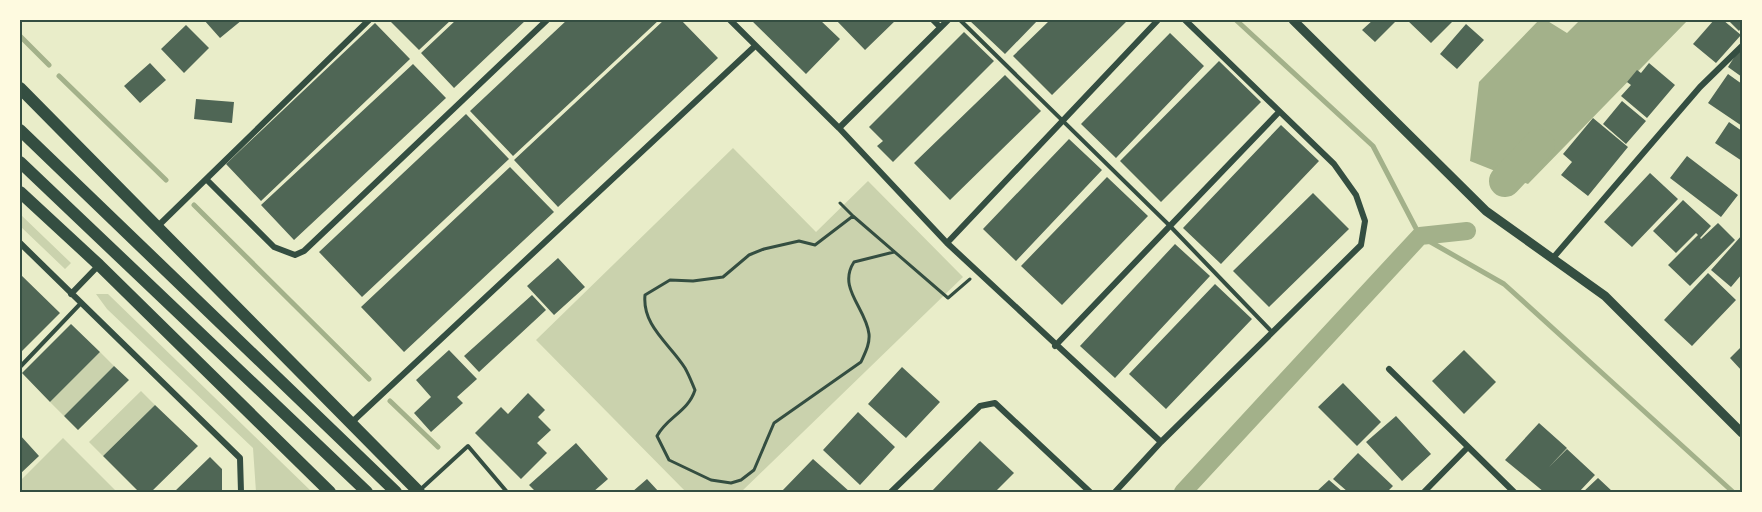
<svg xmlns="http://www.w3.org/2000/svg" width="1762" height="512" viewBox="0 0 1762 512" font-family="'IBM Plex Sans',sans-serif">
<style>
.green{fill:#cad2ad}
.water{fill:#a3b18a}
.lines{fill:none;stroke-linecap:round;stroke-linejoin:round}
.stream{stroke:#a3b18a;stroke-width:5}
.canal{stroke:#a3b18a;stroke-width:18}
.river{stroke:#a3b18a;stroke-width:32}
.building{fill:#4f6655}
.path{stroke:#344e41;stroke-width:3}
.service{stroke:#344e41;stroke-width:4}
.minor{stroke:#344e41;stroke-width:6}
.tertiary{stroke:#344e41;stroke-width:9}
.trunk{stroke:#344e41;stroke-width:12}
.neatline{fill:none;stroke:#344e41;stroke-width:2}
</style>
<rect width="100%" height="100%" fill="#e9edc9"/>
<path class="green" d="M733 148 816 232 868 181 963 277 741 492H686L536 340Z
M20 214 71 263 65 269 20 226Z
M96 294H108L312 492H256L253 448 107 309Z
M100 352 114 366 64 416 50 402Z
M141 391 155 405 103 456 89 442Z
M63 438 117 492H20V481Z"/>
<path class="water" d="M1539 20H1546L1567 33 1580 20H1688L1528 184 1470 161 1479 82Z"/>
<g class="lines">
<path class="stream" d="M1236 20 1373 146 1420 236 1504 284 1733 492
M20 36 49 65
M59 76 166 180
M194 205 369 379
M390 401 438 447"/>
<path class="canal" d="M1183 492 1420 236 1467 231"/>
<path class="river" d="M1505 181 1539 145"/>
</g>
<path class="building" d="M204 20H242L220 38Z
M389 20H451L419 50Z
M456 20H526L454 88 421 53Z
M567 20H659L513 156 470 111Z
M664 20H681L718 58 558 207 514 160Z
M751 20H820L840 39 806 74Z
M836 20H896L865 50Z
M969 20H1038L1005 54Z
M1050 20H1128L1052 95 1013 56Z
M1373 20H1397L1375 42 1362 30Z
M1407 20H1454L1431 43Z
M1714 20H1723L1741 35 1716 63 1693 44Z
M1728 20H1742V27L1739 31Z
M375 23 410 59 261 201 226 164Z
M1466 24 1484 40 1457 69 1440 54Z
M186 25 209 48 184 73 161 49Z
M964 32 994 61 893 162 877 146 883 141 869 127Z
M1170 33 1204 66 1116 158 1081 124Z
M1742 45V77L1728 67Z
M1219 61 1261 102 1161 202 1120 161Z
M150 63 166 80 140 103 124 86Z
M1649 63 1675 85 1647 118 1621 96 1631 85 1627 82 1637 70 1641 73Z
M413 64 446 98 294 240 261 205Z
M1728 74 1742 84V126L1708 103Z
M1005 75 1041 111 950 200 914 163Z
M196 99 234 102 232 123 194 119Z
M1622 101 1646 121 1626 144 1603 124Z
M466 114 509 159 362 297 319 252Z
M1593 118 1628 147 1588 196 1561 175 1572 162 1563 154Z
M1729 122 1742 131V161L1715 143Z
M1281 125 1319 161 1221 264 1183 228Z
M1069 139 1102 170 1016 261 983 229Z
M1687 156 1738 195 1721 217 1670 178Z
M510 167 554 212 404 352 361 307Z
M1650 173 1678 199 1632 247 1604 222Z
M1107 177 1148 216 1062 305 1021 266Z
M1313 193 1349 229 1269 307 1233 271Z
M1683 200 1711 226 1700 238 1701 239 1718 223 1735 240 1690 286 1668 265 1698 235 1696 233 1676 253 1653 231Z
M1742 235V274L1731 287 1711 270Z
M1175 244 1210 276 1115 378 1080 346Z
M558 258 585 287 554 315 527 286Z
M1708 273 1736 300 1692 346 1664 320Z
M20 274 60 313 20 353Z
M1215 284 1252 319 1166 409 1129 374Z
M532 295 546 310 479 372 464 356Z
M71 324 100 352 50 402 22 373Z
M1742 346V371L1730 358Z
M449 350 477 379 457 397 463 403 431 432 414 413 431 397 416 380Z
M1464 350 1496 382 1464 414 1432 381Z
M114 366 129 380 78 430 64 416Z
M902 367 940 402 906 438 868 404Z
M1343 383 1381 422 1357 446 1318 407Z
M528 393 545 410 538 417 551 430 537 443 547 453 521 479 475 433 501 407 508 414Z
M155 405 198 446 151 492H139L103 456Z
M858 412 895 447 860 485 823 450Z
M1396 416 1431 454 1402 481 1366 442Z
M1539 423 1567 448 1549 467 1567 449 1595 475 1579 492H1544L1505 460Z
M20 435 39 456 20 474Z
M980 441 1014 473 995 492H931Z
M576 443 608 479 593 492H536L529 485Z
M1358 453 1393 486 1387 492H1348L1333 479Z
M210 457 222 469V492H174Z
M813 459 850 492H781Z
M1598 478 1613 492H1583Z
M647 479 659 492H632Z
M1329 480 1343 492H1316Z"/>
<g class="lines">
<path class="path" d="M840 203 853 216
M894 252 854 262C837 288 866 308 869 334 870 344 865 353 861 362L774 423 754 470 741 480 731 483 711 480 669 460 657 436C667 417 688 412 695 390 692 383 689 375 685 368 670 344 642 326 645 295L670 280 693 281 723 277 749 255 764 249 799 241 815 245 853 216 948 298 970 279"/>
<path class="service" d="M960 20 1170 226 1272 332
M20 367 81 303
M421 489 468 446 507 492"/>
<path class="minor" d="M730 20 839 128 947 243 1161 442
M933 20 940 27
M839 128 948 20
M206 179 274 247 295 255 304 251 547 20
M158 226 369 20
M20 243 240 458 241 492
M947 243 1158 20
M1553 258 1700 87 1742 46
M71 294 99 265
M1055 346 1279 112
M1389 369 1514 492
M351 423 755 46
M891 492 980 406 995 403 1090 492
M1115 492 1161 442 1361 245 1365 221 1356 195 1334 164 1185 20
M1424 492 1468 447"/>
<path class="tertiary" d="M1293 20 1486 211 1605 296 1742 433"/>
<path class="trunk" d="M20 88 419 492
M20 130 396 492
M20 162 367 492
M20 192 99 265 330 492"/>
</g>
<rect width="1762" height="512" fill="none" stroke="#fefae0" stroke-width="42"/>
<rect x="21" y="21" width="1720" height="470" class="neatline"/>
</svg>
